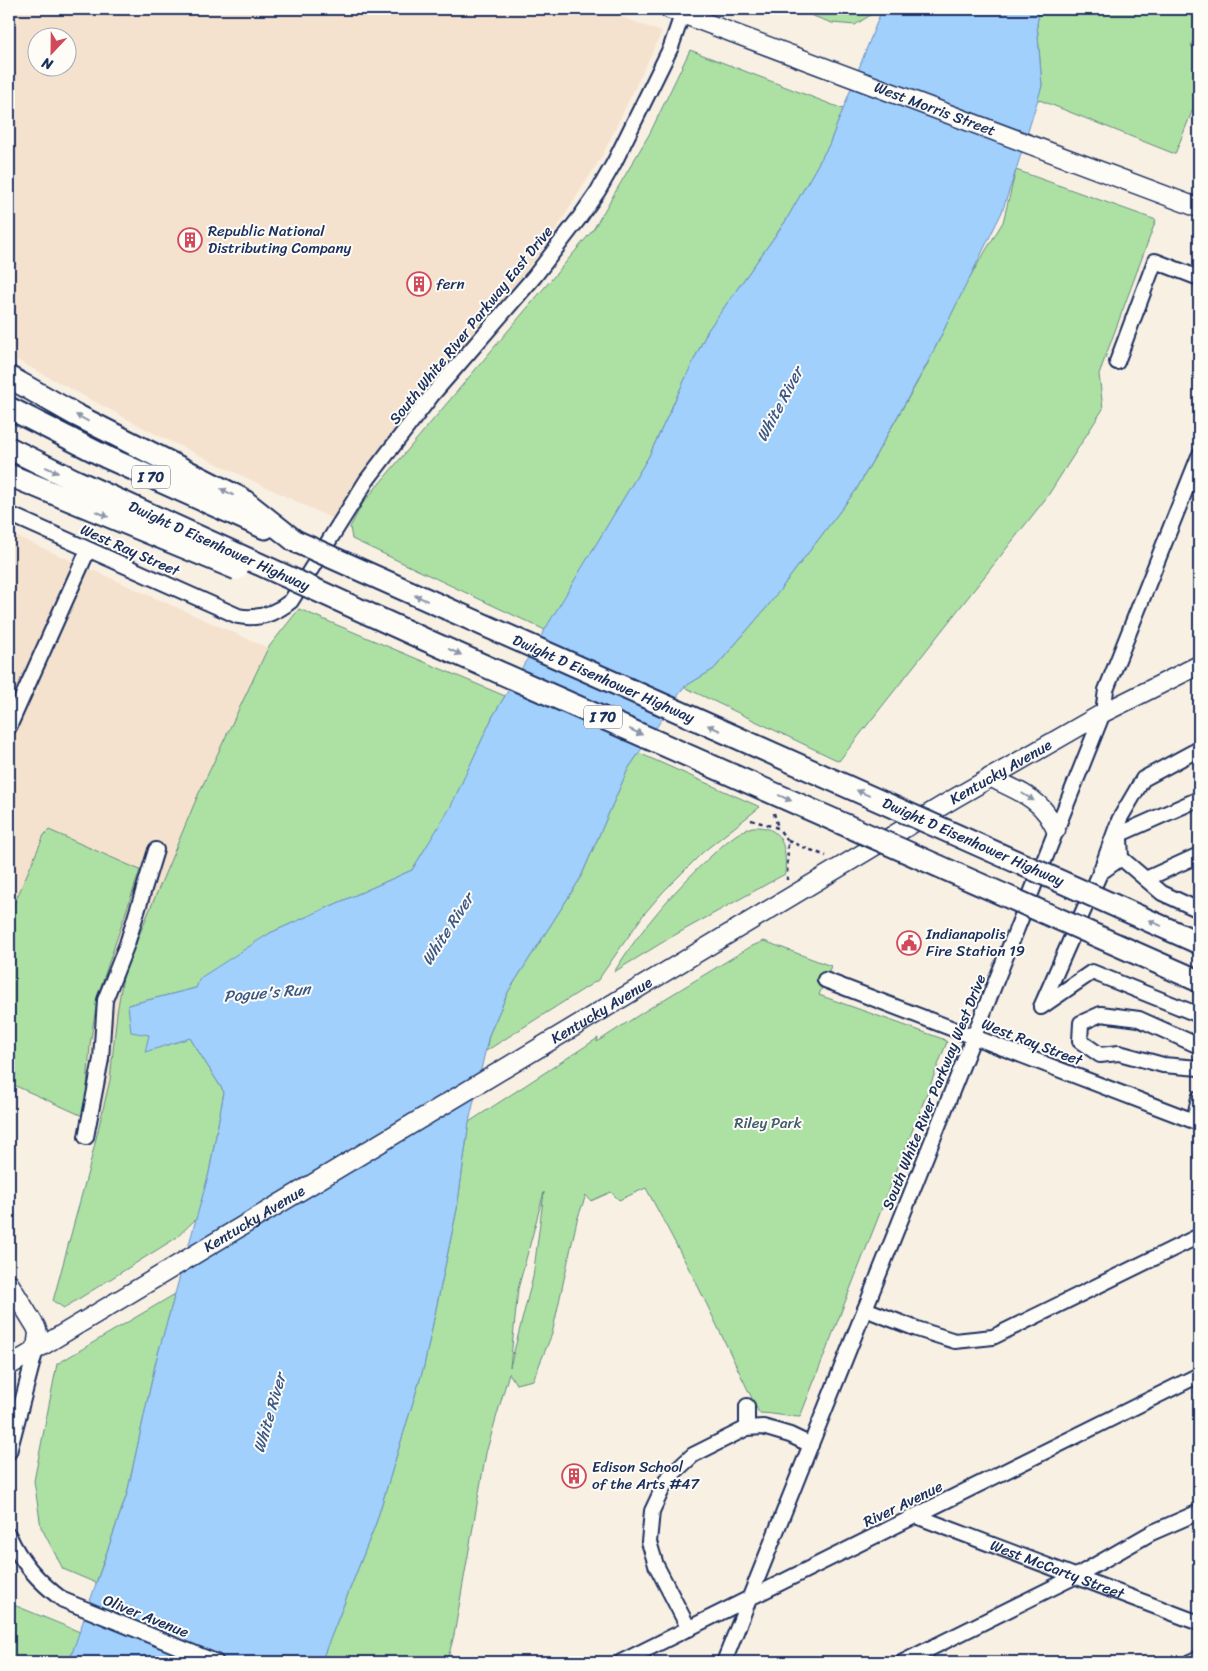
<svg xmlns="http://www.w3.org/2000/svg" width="1208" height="1671" viewBox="0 0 1208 1671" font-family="Sriracha,sans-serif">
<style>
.built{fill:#f4e2ce;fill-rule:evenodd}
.green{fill:#ade1a3;stroke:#648880;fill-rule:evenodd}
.water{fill:#a1d0fd;stroke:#6b90bd}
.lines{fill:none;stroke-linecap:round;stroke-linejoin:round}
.minor-casing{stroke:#1b2f5e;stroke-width:18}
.major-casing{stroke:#1b2f5e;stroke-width:21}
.highway-casing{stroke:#1b2f5e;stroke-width:25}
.path{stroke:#1b2f5e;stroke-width:2.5;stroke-dasharray:4 4;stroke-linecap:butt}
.minor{stroke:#fdfcf7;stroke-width:14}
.major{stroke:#fdfcf7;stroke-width:18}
.highway{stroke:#fdfcf7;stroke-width:21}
.highway-bridge-casing{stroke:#1b2f5e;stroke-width:25;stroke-linecap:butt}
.highway-bridge{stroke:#fdfcf7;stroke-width:21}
.oneway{fill:#8c96aa}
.labels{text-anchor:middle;stroke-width:4;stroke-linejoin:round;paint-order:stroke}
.shield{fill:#fdfcf7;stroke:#5f6c8c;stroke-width:1}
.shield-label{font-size:14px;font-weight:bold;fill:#1b2f5e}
.street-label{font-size:15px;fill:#1b2f5e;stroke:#fdfcf7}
.poi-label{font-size:15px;fill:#1b2f5e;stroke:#fdfcf7;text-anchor:start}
.park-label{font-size:15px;fill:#405c6f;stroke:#fdfcf7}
.water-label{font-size:16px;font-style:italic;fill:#3c5786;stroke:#fdfcf7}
</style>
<rect width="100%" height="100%" fill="#f9f0e4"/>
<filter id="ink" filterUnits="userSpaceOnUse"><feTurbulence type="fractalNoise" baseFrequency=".02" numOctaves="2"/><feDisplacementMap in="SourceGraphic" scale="10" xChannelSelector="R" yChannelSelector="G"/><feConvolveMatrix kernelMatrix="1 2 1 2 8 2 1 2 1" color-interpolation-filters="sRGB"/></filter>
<g filter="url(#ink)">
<path class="built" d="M9 9H601L662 32 602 156 550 239 488 320 382 449 335 520 157 435 9 356ZM38 38H68V68H38Z
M9 533 268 648 198 795 117 1013 110 1080 99 1124 9 1083Z"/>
<path class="green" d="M794 9H874L872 14 855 25 832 23Z
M1040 9H1199V26L1191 46 1199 50V94L1175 154 1037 99 1042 86 1037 23Z
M690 50 843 109 829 145 785 222 708 330 649 456 545 630 352 539 350 527 363 503 593 230 650 133Z
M1016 170 1156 220 1099 374 1103 409 1047 497 839 761 684 687 714 669 767 607 856 490 926 367 968 280 1003 222Z
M299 609 505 696 493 716 450 809 412 870 270 933 196 988 128 1005 130 1018 190 1038 224 1092 209 1173 197 1218 176 1238 64 1308 53 1301 89 1168 110 1080 117 1013 124 971 198 795 268 648Z
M639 753 760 807 703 852 663 892 644 914 598 980 486 1051 489 1035 508 992 580 879 628 769Z
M752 827C783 825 787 848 785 874L673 936 614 972C641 929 674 890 711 856 723 845 736 832 752 827Z
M49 830 140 870 98 995 90 1044 85 1117 9 1083V916L44 835Z
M764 941 831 966 819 995 943 1039 947 1042 800 1417C786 1417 773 1413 759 1413L696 1282 646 1188 619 1200 611 1192 591 1201 586 1195 577 1220 552 1334 533 1380 516 1384 509 1373 486 1453 454 1635 447 1662H321L376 1523 424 1366 457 1209 469 1122 598 1038 597 1042 645 1011 750 947ZM544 1192 533 1277 510 1367 518 1289Z
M175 1294 156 1361 127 1494 96 1583 63 1569 41 1527 34 1481 57 1364Z
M9 1603 80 1632 69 1662H9Z"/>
<path class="water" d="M882 9H1040L1037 24 1042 86 1016 170 1002 212 927 364 856 490 767 607 714 669 684 687 628 769 580 879 508 992 489 1035 469 1122 457 1209 424 1366 376 1523 321 1662H69L127 1494 156 1361 209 1173 224 1092 190 1038 145 1052 149 1035 131 1032 128 1005 196 988 200 978 270 933 412 870 450 808 493 716 649 456 708 330 785 222 829 145Z"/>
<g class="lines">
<g class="minor-casing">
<g id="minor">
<path d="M1117 362 1155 261 1199 278"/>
<path d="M9 514 238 616C258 620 275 614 291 601L367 480 432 395 534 277 580 217 598 191 614 163 671 47 684 9"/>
<path d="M9 727 88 550"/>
<path d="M1199 749 1143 779 1119 820 1121 858 1162 893 1199 910"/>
<path d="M1120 834 1199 799"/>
<path d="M1121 858 1100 873 1041 1007 1092 972 1199 1015"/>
<path d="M1100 873 1117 826"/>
<path d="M1146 879 1199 855"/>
<path d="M825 980 1199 1123"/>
<path d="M1199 1046 1139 1019 1101 1014 1081 1023 1080 1041 1100 1055 1119 1053 1163 1065 1199 1068"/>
<path d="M1194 1121 1199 1098"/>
<path d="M86 1137 101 1059 105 1000 127 944 156 850"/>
<path d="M865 1309 917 1329 955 1341 993 1337 1199 1236"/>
<path d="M747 1428V1406"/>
<path d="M9 1452 36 1349"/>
<path id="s1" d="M916 1516 1199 1623"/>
<path d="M9 1536C21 1563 40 1583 63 1600L216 1662"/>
<path d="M689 1629 656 1565 649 1542 652 1511 667 1479 693 1455 747 1428 763 1427 790 1435 811 1445"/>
<path d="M621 1662 1199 1375"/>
<path d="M724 1662 1103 713 1106 690 1199 456"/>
<path d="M903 1662 1076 1576 1151 1533 1199 1512"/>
<path d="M1190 1662 1199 1658"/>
</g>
</g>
<g class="major-casing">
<g id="major">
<path id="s2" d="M669 9 1199 208"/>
<path d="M990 777C1009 787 1033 795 1046 813 1050 818 1053 824 1056 830"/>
<path d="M9 1283 36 1327 38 1333 36 1349"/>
<path id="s3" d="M9 1366 955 798 1103 713 1199 665"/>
</g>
</g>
<g class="highway-casing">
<path id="highway" d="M9 377 76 415 242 499 295 541
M9 408 106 457 265 528"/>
</g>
<path class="path" d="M774 813 778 828
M751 820 778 828 788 841 787 880
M788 841 826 856"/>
<use href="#minor" class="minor"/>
<use href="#major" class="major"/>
<use href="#highway" class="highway"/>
<g class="highway-bridge-casing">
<g id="highway-bridge">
<path id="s4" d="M9 448 74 480 426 640 1199 981"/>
<path d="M9 475 237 569"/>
<path id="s5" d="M295 541C595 677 899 807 1199 943"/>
</g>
</g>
<use href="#highway-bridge" class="highway-bridge"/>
</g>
<defs><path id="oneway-solid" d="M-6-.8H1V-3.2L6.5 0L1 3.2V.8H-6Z" transform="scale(1.25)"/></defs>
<g class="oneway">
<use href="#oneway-solid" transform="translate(82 418) rotate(-152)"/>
<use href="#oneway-solid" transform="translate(52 470) rotate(25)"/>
<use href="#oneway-solid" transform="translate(227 492) rotate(-153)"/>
<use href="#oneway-solid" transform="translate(102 514) rotate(23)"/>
<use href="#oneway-solid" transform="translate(421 598) rotate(-156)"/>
<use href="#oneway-solid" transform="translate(455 652) rotate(24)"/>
<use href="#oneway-solid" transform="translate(714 728) rotate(-156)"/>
<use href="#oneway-solid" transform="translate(636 732) rotate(24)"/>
<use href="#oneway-solid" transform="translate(863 793) rotate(-156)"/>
<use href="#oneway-solid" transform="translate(1028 797) rotate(32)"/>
<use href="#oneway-solid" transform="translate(785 798) rotate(24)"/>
<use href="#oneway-solid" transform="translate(1155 923) rotate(-156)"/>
</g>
</g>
<defs>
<g id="building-ring" transform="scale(1.25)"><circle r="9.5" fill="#fdfcf7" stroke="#d1495b" stroke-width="1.5"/><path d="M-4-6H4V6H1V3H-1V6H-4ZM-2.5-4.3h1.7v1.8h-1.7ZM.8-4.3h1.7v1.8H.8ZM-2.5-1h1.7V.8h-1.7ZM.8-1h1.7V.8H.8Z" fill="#d1495b"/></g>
<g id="civic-ring" transform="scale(1.25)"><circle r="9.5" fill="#fdfcf7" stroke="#d1495b" stroke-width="1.5"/><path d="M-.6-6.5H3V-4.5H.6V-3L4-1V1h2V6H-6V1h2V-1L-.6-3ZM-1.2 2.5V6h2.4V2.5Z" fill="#d1495b"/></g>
</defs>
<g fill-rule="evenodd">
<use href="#building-ring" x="190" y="240"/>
<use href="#building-ring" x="419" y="284"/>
<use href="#civic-ring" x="909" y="943"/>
<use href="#building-ring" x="574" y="1476"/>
</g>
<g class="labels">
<g class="shield">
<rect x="132" y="465.5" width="38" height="23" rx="4"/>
<rect x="584" y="705.5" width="38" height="23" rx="4"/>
</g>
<g class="shield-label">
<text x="151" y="482">I 70</text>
<text x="603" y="722">I 70</text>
</g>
<g class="street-label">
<text dy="5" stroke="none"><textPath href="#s2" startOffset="284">West Morris Street</textPath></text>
<text transform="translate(471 325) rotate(-51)" y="5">South White River Parkway East Drive</text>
<text dy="5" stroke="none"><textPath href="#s4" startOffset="232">Dwight D Eisenhower Highway</textPath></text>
<text transform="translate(130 550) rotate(24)" y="5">West Ray Street</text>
<text dy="5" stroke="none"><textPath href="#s5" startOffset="338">Dwight D Eisenhower Highway</textPath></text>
<text dy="5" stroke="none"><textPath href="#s3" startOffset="1156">Kentucky Avenue</textPath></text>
<text dy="5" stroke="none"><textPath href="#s5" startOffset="742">Dwight D Eisenhower Highway</textPath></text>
<text dy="5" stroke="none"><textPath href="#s3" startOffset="691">Kentucky Avenue</textPath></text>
<text transform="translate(1032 1042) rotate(21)" y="5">West Ray Street</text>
<text transform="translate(934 1092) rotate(-68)" y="5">South White River Parkway West Drive</text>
<text dy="5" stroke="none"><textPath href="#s3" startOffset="286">Kentucky Avenue</textPath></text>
<text transform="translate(903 1504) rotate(-26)" y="5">River Avenue</text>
<text dy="5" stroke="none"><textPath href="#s1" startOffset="151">West McCarty Street</textPath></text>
<text transform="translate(146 1616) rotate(22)" y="5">Oliver Avenue</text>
</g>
<g class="poi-label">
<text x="208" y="236">Republic National<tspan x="208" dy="17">Distributing Company</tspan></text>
<text x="436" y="289">fern</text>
<text x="926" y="939">Indianapolis<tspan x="926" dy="17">Fire Station 19</tspan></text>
<text x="592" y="1472">Edison School<tspan x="592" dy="17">of the Arts #47</tspan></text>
</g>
<g class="park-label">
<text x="768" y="1128">Riley Park</text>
</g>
<g class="water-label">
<text transform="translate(779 404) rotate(-62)" y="6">White River</text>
<text transform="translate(447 929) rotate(-57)" y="6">White River</text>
<text transform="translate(267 992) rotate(-5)" y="6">Pogue's Run</text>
<text transform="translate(269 1413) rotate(-74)" y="6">White River</text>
</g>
</g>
<rect width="1208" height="1671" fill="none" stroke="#fdfcf7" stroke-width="30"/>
<rect x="15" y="15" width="1178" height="1641" fill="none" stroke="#1b2f5e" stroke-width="2" filter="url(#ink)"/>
<g transform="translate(52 52) rotate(202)"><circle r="24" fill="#fdfcf7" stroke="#a3aaba"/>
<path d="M0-4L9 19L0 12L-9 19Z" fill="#d1495b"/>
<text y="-8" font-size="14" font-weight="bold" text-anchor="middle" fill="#1b2f5e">N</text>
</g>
</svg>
